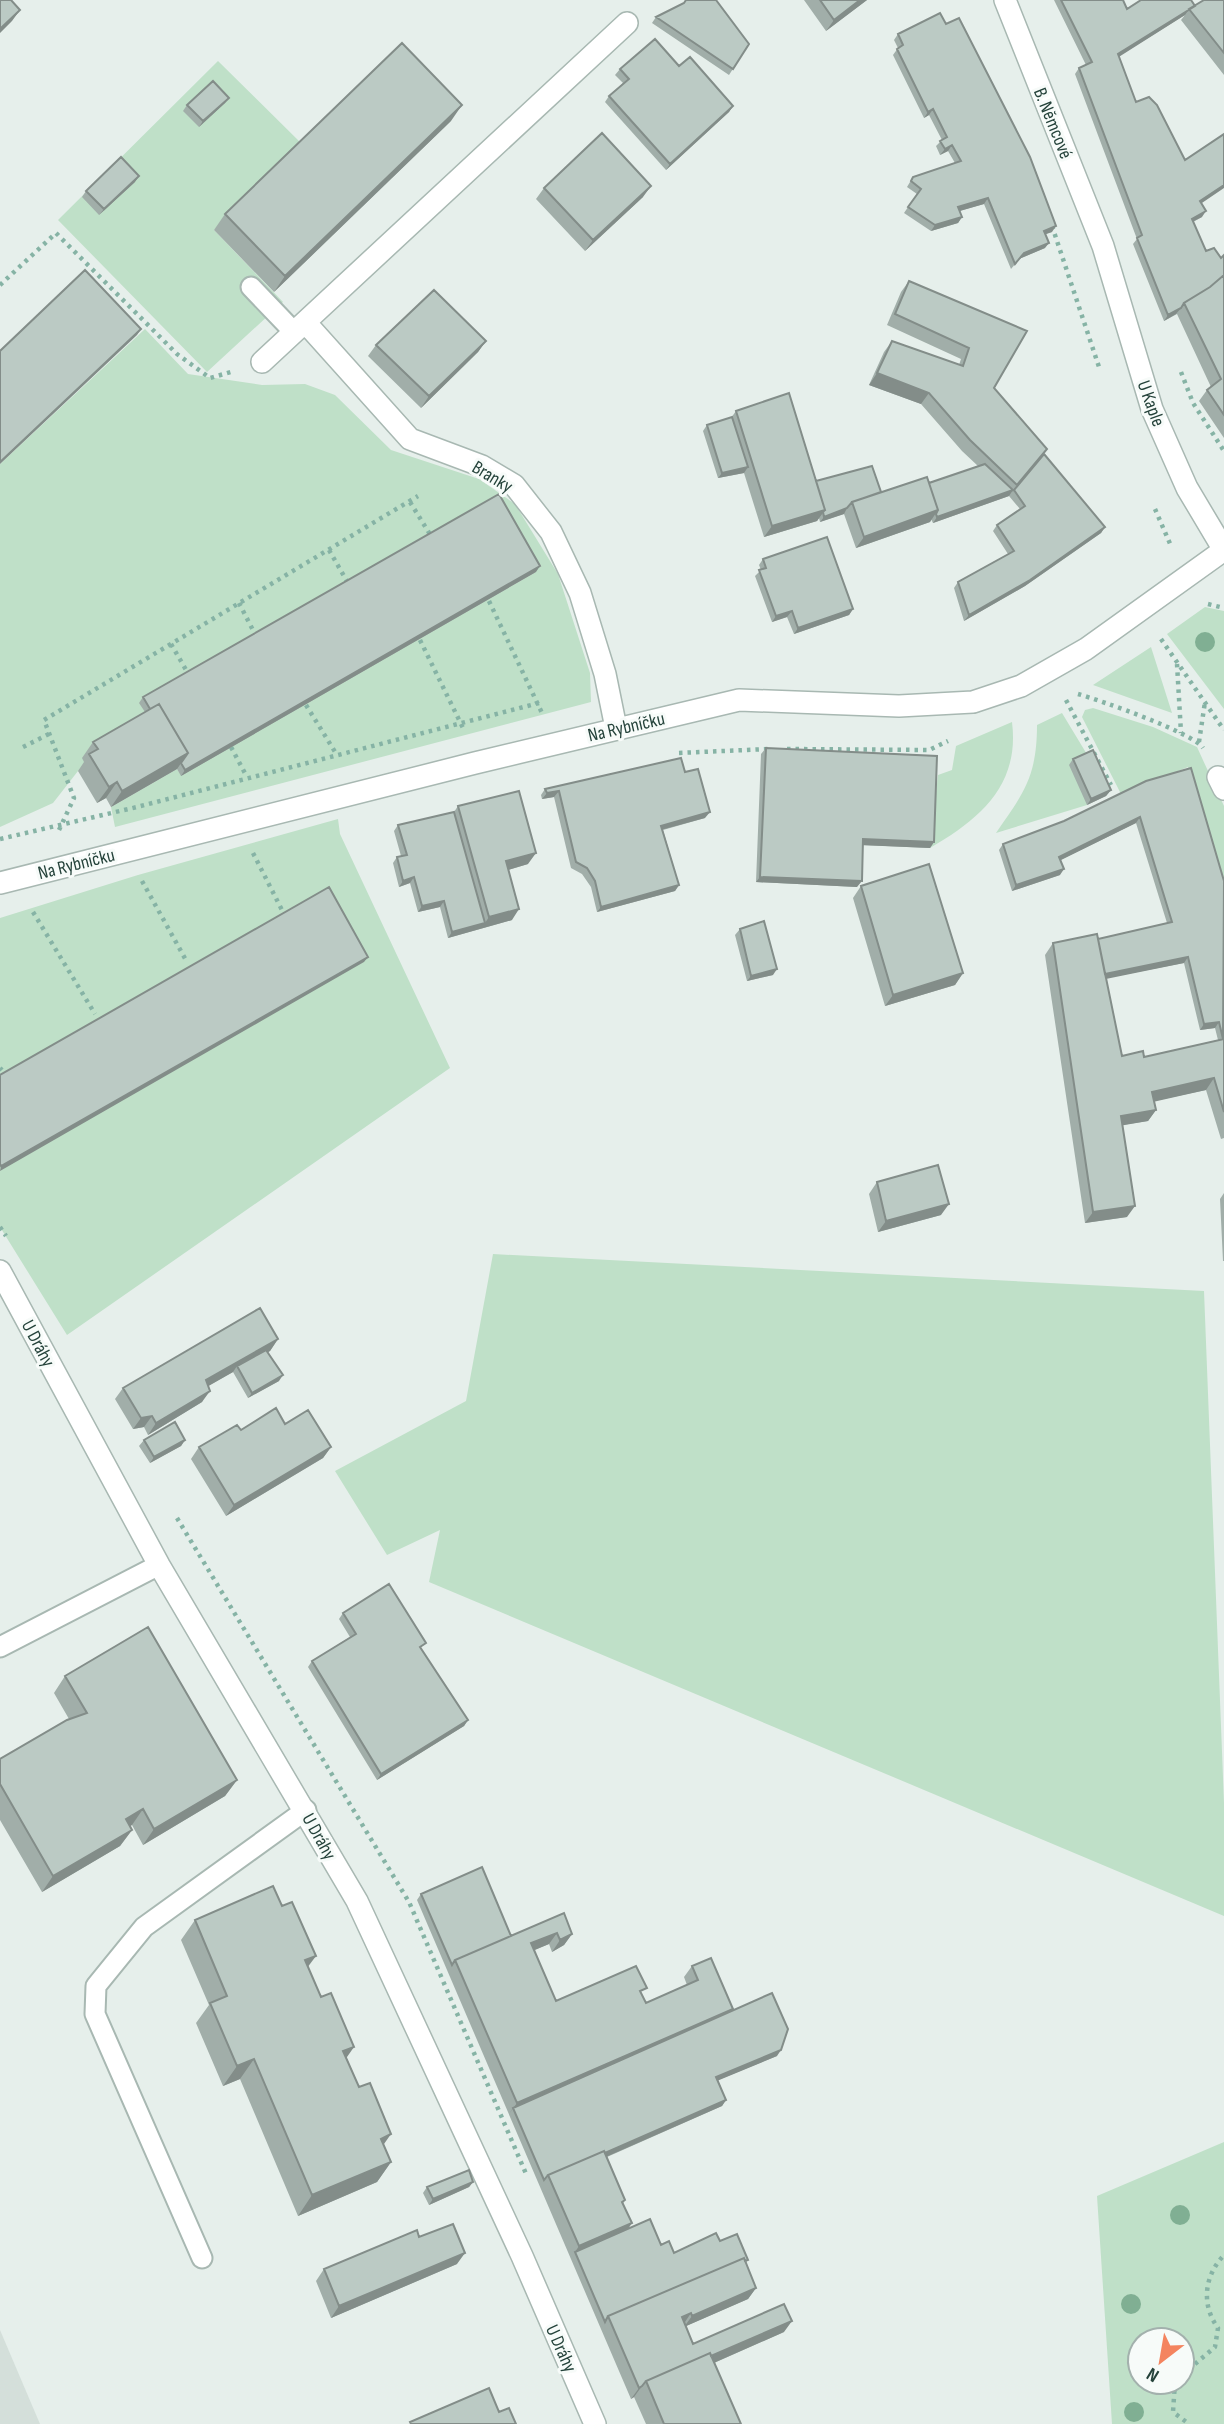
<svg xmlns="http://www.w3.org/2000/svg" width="1224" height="2424" viewBox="0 0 1224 2424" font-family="'Sofia Sans Condensed',sans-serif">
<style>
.built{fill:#d4dfda}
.green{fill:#bfe0c8;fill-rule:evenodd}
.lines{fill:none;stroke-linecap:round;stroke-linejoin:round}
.service-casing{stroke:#a8b8b2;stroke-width:23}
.minor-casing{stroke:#a8b8b2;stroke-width:24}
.tertiary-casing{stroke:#a8b8b2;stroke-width:24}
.path{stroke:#86b3a5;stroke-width:4.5;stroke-dasharray:3.5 5;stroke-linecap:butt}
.service{stroke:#fff;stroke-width:19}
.minor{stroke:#fff;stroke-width:21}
.tertiary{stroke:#fff;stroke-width:21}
.tree{fill:#80af93}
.wall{fill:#a1aea9;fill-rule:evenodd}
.shaded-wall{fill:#838d89}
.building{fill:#bbcac4;stroke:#838d89;stroke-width:2}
.labels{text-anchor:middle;stroke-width:6;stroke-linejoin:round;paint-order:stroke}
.street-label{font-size:19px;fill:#24423a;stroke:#f7fbf9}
</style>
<rect width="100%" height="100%" fill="#e6efeb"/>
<path class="built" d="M0 2330 40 2424H0Z"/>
<path class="green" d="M218 61 302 144 214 230 283 302 207 372 58 220Z
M145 329 188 374 262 385 305 384 335 395 391 450 479 479 515 504 558 574 590 673 591 702 115 827 111 807 177 769 181 775 536 572 149 719 83 758 86 766 78 771 53 803 0 827V464Z
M1205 607 1224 611V709L1167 634Z
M1151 647 1172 713 1093 685Z
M1093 708 1153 727 1197 747 1224 806V902L1188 767 1121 794 1082 717 1085 710Z
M1062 713 1088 756 1087 805 996 833C1024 793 1037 776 1037 725Z
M1012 722C1020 785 980 819 930 848L938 775 952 770 956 746Z
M338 819 340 834 450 1068 67 1335 0 1227V918L138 875Z
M493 1254 1204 1291 1224 1803V1916L429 1582 440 1530 387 1555 335 1471 466 1401Z
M1224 2142V2424H1112L1097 2196ZM1140 2340H1182V2382H1140Z"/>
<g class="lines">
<g class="service-casing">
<path id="service" d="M251 287 294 332
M0 1647 159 1565
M202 2258 95 2014 96 1986 144 1927 306 1810"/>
</g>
<g class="minor-casing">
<path id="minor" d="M305 322 410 439 482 466 514 485 551 532 580 593 605 674 616 728
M262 362 627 23
M1218 777 1224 789
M0 883 475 763 739 700 899 706 973 702 1021 686 1086 649 1224 550
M0 1271 159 1565 357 1901 522 2256 595 2424"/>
</g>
<g class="tertiary-casing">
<path id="tertiary" d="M1005 0 1103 246 1152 409 1187 488 1224 550"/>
</g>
<path class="path" d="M1052 226 1099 367
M0 285 56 233 177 354 210 378 231 372
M1181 372 1193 403 1224 451
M410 502 431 536
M1155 509 1171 546
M329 550 348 583
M489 601 542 713
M239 603 256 636
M1208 604 1224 608
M1161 639 1224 730
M420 640 464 730
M171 644 189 675
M1177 664 1181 733
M1078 694C1099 700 1194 733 1203 748
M1066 700 1111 785
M306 705 337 755
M1199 742 1205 702
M23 747 49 734
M231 747 247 777
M787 749 929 750 948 741
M679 753 768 749
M59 830 74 798 44 720 418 496
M0 839 137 807 539 703
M253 853 285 916
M142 881 187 962
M33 912 95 1014
M0 1068 2 1070
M0 1227 6 1236
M177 1518 409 1902 527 2176
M1182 2375 1215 2347 1218 2328C1201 2305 1204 2276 1224 2255
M1175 2382 1173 2412 1189 2424"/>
<use href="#service" class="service"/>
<use href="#minor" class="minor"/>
<use href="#tertiary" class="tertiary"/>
</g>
<g class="tree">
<circle cx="1205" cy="642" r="10"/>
<circle cx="1180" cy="2215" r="10"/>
<circle cx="1131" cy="2304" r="10"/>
<circle cx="1134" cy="2412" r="10"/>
</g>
<path class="wall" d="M804 0H867L826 31Z
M1054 0H1123L1127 9 1195 6 1224 0V75L1181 20 1185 15 1119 56 1136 102 1202 203V217L1193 222 1206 251 1221 258 1224 255V438L1199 401 1207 390 1211 387 1177 314 1164 321 1133 244 1137 239 1075 74 1079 68 1086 65Z
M656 17 749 44 729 75 652 23Z
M898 34 1052 232 1046 234 1045 248 1019 259 1011 269 984 204 959 211 962 217 958 223 931 231 904 213 917 194 907 187 913 177 955 163 948 151 940 155 936 146 942 140 929 115 924 118 893 55 898 48 894 40Z
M620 69 733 106 729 112 666 170 605 102 609 96 623 83 615 75Z
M229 98 225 103 199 127 183 111 187 105Z
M451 121 274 292 214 230 225 214Z
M135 182 99 215 82 197 86 191Z
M544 188 643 197 585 251 536 199Z
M909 281 1027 331 994 388 1043 454 1105 527 1101 533 1025 586 964 621 954 588 958 582 1008 554 993 531 997 525 1020 509 1009 496 933 523 931 519 930 522 856 548 844 514 820 522 819 518 817 521 764 537 744 473 718 478 703 431 707 425 731 418 736 411 816 481 881 492 929 483 978 466 962 451 921 404 869 385 884 352 892 341 959 365 961 359 887 325 901 292Z
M486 341 478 352 421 408 368 356 376 345Z
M763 559 853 609 849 615 794 634 787 617 772 622 755 576 761 570 759 565Z
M536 572 181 776 177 769 111 807 106 798 97 803 78 771 84 762 82 758 93 742 145 712 139 703 143 697Z
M766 748 934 842 930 848 863 845 857 887 756 882 761 754Z
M1073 759 1111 790 1106 796 1087 805 1069 765Z
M685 772 705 818 663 830 679 885 675 891 597 912 591 887 582 874 571 868 554 797 542 799 541 795 545 789Z
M1146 781 1224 881V1138L1221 1139 1206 1090 1154 1101 1156 1110 1148 1121 1122 1125 1127 1217 1085 1223 1045 955 1053 943 1098 939 1167 923 1136 823 1060 860V875L1012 891 999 850 1003 844 1064 821ZM1184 963 1200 1030 1215 1028 1218 1040 1144 1057 1122 1056 1106 978Z
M458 806 528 864 508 870 512 920 448 938 440 907 418 912 410 883 399 887 393 863 397 857 401 856 394 831 398 825 454 812Z
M861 886 963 973 955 985 885 1006 853 898Z
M740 929 773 975 747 981 735 935Z
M877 1182 941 1215 878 1232 869 1194Z
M1224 1193V1261H1223L1220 1199Z
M278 1339 270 1351 268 1352 279 1381 248 1398 233 1372 208 1386 202 1402 148 1435 144 1427 133 1429 115 1399 123 1388Z
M241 1430 331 1447 323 1458 226 1516 191 1459 199 1447Z
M144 1440H185L181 1446 150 1463 139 1446Z
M343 1613 421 1649 468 1720 464 1726 377 1780 308 1667 312 1661 350 1637 339 1619Z
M65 1676 237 1780 225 1796 143 1845 132 1825 130 1826 132 1830 120 1846 42 1892 0 1820V1759L69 1719 54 1693Z
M421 1894 511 1936 564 1913 572 1934 564 1945 552 1952 549 1944 534 1950 556 2001 642 1995 646 2003 687 1985 684 1977 692 1966 733 2009 732 2011 777 2056 718 2080 726 2100 722 2106 607 2157 625 2200 623 2204 629 2228 674 2253 720 2241 748 2260 746 2263 756 2288 748 2299 686 2326 693 2344 784 2332 714 2363 741 2424H646L634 2397 631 2399 417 1900Z
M195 1920 308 1967 391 2162 377 2182 298 2216 240 2079 223 2086 196 2023 209 2005 181 1940Z
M473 2182 469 2187 429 2205 423 2193 427 2187Z
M419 2237 457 2264 331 2318 316 2281 324 2269Z"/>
<path class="shaded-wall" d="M860 0H867L826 31 834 20Z
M1189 9 1185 15 1114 60 1118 54Z
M20 10 12 21 0 33V29Z
M229 98 225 103 199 127 203 121Z
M462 105 451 121 274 292 285 276Z
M733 106 729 112 666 170 670 164Z
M933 109 929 115 924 118 928 112Z
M952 145 948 151 940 155 945 149Z
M139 176 135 182 99 215 104 209Z
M1224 185V188L1196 207 1200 201Z
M651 186 643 197 585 251 593 240Z
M988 198 984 204 953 213 958 207Z
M1206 211 1202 217 1188 224 1192 219Z
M962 217 958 223 931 231 935 225Z
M1056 226 1052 232 1040 236 1044 231Z
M1049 243 1045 248 1019 259 1011 269 1024 253Z
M1181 308 1176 314 1164 321 1168 315Z
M141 329 137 335 0 464V462Z
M486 341 478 352 421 408 429 396Z
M877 373 929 393 921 404 869 385Z
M748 467 744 473 718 478 722 473Z
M1013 490 1009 496 933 523 937 517Z
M847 508 844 514 820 522 824 517Z
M825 510 817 521 764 537 772 526Z
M938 510 930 522 856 548 864 537Z
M1105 527 1101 533 1025 586 964 621 969 615Z
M540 566 536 572 181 776 185 770Z
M853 609 849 615 794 634 798 628Z
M792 611 787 617 772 622 776 616Z
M188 753 177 769 111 807 122 791Z
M117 782 106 798 97 803 109 787Z
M1111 790 1106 796 1087 805 1091 799Z
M559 791 554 797 542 799 547 793Z
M710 812 705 818 657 831 661 826Z
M1140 817 1136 823 1055 863 1059 857Z
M863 839 934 842 930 848 859 845Z
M536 853 528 864 498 873 506 861Z
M1064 869 1060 875 1012 891 1016 885Z
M414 877 410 883 399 887 403 881Z
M760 877 862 881 857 887 756 882Z
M679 885 675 891 597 912 601 907Z
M444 901 440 907 418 912 422 906Z
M519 909 512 920 448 938 452 932 485 923 489 917Z
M368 957 364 962 0 1171 1 1166Z
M1188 957 1184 963 1096 981 1100 975Z
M777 969 773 975 747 981 751 976Z
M963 973 955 985 885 1006 893 995Z
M1219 1022 1215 1028 1200 1030 1204 1024Z
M1214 1078 1206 1090 1144 1104 1152 1092Z
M1156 1110 1148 1121 1113 1127 1121 1116Z
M949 1204 941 1215 878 1232 886 1221Z
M1135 1206 1127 1217 1085 1223 1093 1212Z
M278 1339 270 1351 238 1369 237 1366 233 1372 198 1392 206 1380Z
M283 1375 279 1381 248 1398 252 1393Z
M210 1391 202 1402 148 1435 156 1423Z
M152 1416 144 1427 133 1429 141 1418Z
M185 1440 181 1446 150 1463 154 1457Z
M331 1447 323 1458 226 1516 234 1505Z
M468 1720 464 1726 377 1780 381 1774Z
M237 1780 225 1796 143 1845 154 1829Z
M143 1809 132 1825 114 1835 126 1819Z
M132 1830 120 1846 42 1892 53 1876Z
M557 1933 549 1944 523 1955 531 1943Z
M572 1934 564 1945 552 1952 560 1940Z
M316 1956 301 1976 305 1960Z
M733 2009 725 2020 513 2108 509 2114 517 2103Z
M354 2047 340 2067 343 2051Z
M781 2050 777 2056 712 2083 716 2077Z
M254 2059 240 2079 223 2086 237 2066Z
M726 2100 722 2106 551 2181 549 2178Z
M391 2134 377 2154 381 2139Z
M391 2162 377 2182 298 2216 312 2195Z
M473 2182 469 2187 429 2205 433 2199Z
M632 2223 624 2235 575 2252 579 2246Z
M465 2253 457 2264 331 2318 339 2306Z
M756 2288 748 2299 684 2327 692 2316Z
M691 2313 683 2325 682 2317Z
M792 2321 784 2332 650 2391 647 2384Z
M642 2386 634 2397 631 2399 639 2388Z"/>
<path class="building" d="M0 0H11L20 10 0 29Z
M686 0H716L749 44 733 69 656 17 684 3Z
M820 0H860L834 20Z
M1061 0H1123L1127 9 1141 0H1191L1195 6 1118 54 1136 102 1149 97 1157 105 1185 160 1224 134V185L1200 201 1206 211 1192 219 1206 251 1214 248 1221 258 1224 255V275L1210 287 1184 303 1181 308 1168 315 1137 238 1142 235 1079 68 1092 62Z
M1204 0H1224V53L1189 9Z
M940 13 946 24 959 18 1030 157 1056 226 1044 231 1049 243 1024 253 1015 264 988 198 958 207 962 217 935 225 908 207 921 189 911 181 913 177 961 161 952 145 945 149 940 141 947 137 933 109 928 112 897 49 903 45 898 34Z
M655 39 679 66 690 57 733 106 670 164 609 96 629 79 620 69Z
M402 43 462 105 285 276 225 214Z
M213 81 229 98 203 121 187 105Z
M602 133 651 186 593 240 544 188Z
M121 157 139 176 104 209 86 191Z
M85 270 141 329 0 462V351Z
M1224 275V415L1207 390 1221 379 1184 303 1210 287Z
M909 281 1027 331 994 388 1047 449 1017 485 970 440 929 393 877 373 892 341 963 366 969 348 895 314Z
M434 290 486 341 429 396 376 345Z
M789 393 825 510 772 526 736 411Z
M732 417 748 467 722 473 707 425Z
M1044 454 1105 527 1030 580 969 615 958 582 1014 551 997 525 1025 506 1014 490Z
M985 464 1013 490 937 517 936 514 938 510 929 483Z
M872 466 881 492 852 502 847 508 824 517 823 512 825 510 816 481Z
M927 477 938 510 864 537 852 502Z
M499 494 540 566 185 770 181 763 188 753 159 704 150 709 143 697Z
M827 537 853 609 798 628 792 611 776 616 759 570 766 568 763 559Z
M159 704 188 753 122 791 117 782 109 787 89 754 98 749 93 742Z
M766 748 937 756 934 842 863 839 862 881 760 877Z
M1093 750 1111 790 1091 799 1073 759Z
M681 758 685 772 698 769 710 812 661 826 679 885 601 907 595 881 587 868 576 862 559 791 547 793 545 789Z
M1191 768 1224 881 1223 1039 1219 1022 1204 1024 1188 957 1105 974 1098 939 1172 922 1140 817 1059 857 1064 869 1016 885 1003 844 1064 821 1146 781Z
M519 791 536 853 506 861 519 909 489 917 458 806Z
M454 812 485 923 452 932 444 901 422 906 414 877 403 881 397 857 407 855 398 825Z
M929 864 963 973 893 995 861 886Z
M329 887 368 957 1 1166 0 1164V1075Z
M764 921 777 969 751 976 740 929Z
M1097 934 1122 1056 1143 1051 1144 1057 1224 1039V1112L1214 1078 1152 1092 1156 1110 1121 1116 1135 1206 1093 1212 1053 943Z
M938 1165 949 1204 886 1221 877 1182Z
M260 1308 278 1339 206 1380 210 1391 156 1423 152 1416 141 1418 123 1388Z
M266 1350 283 1375 252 1393 237 1366Z
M276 1408 285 1424 308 1410 331 1447 234 1505 199 1447 237 1425 241 1430Z
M175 1422 185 1440 154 1457 144 1440Z
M389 1584 426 1643 420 1647 468 1720 381 1774 312 1661 356 1634 343 1613Z
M148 1627 237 1780 154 1829 143 1809 126 1819 132 1830 53 1876 0 1784V1759L67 1720 87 1713 65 1676Z
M482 1867 511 1936 455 1960 452 1965 421 1894Z
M273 1886 282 1906 292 1902 316 1956 305 1960 321 1997 331 1993 354 2047 343 2051 359 2087 370 2083 391 2134 381 2139 391 2162 312 2195 254 2059 237 2066 210 2003 227 1996 195 1920Z
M564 1913 572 1934 560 1940 557 1933 531 1943 556 2001 636 1966 647 1988 640 1991 646 2003 698 1980 692 1966 711 1958 733 2009 517 2103 455 1960Z
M772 1993 788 2029 781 2050 716 2077 726 2100 605 2153 604 2151 548 2175 544 2180 513 2108Z
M604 2151 625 2200 622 2202 632 2223 579 2246 548 2175Z
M469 2170 473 2182 433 2199 427 2187Z
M650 2219 661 2245 669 2241 674 2253 716 2233 720 2241 737 2234 748 2260 745 2261 744 2258 608 2316 605 2322 575 2252Z
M453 2224 465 2253 339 2306 324 2269 417 2230 419 2237Z
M744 2258 756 2288 692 2316 691 2313 682 2317 693 2344 784 2304 792 2321 711 2356 710 2353 646 2381 642 2386 639 2388 608 2316Z
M710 2353 741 2424H664L646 2381Z
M489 2388 499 2412 509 2408 516 2424H411L410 2422Z"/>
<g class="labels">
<g class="street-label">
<text transform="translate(1054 123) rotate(68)" y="7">B. Němcové</text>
<text transform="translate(1152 403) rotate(70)" y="7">U Kaple</text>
<text transform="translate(493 476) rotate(31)" y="7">Branky</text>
<text transform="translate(626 726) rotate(-13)" y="7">Na Rybníčku</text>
<text transform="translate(76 863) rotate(-14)" y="7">Na Rybníčku</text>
<text transform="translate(39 1343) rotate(62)" y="7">U Dráhy</text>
<text transform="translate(320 1836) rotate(61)" y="7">U Dráhy</text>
<text transform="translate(562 2348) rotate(66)" y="7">U Dráhy</text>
</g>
</g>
<g transform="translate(1161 2361) rotate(211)"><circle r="33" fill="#f7fbf9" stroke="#a3b1ad" stroke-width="2"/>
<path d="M0-5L12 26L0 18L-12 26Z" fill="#f4845f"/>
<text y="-10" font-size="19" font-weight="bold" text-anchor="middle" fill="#24423a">N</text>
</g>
</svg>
